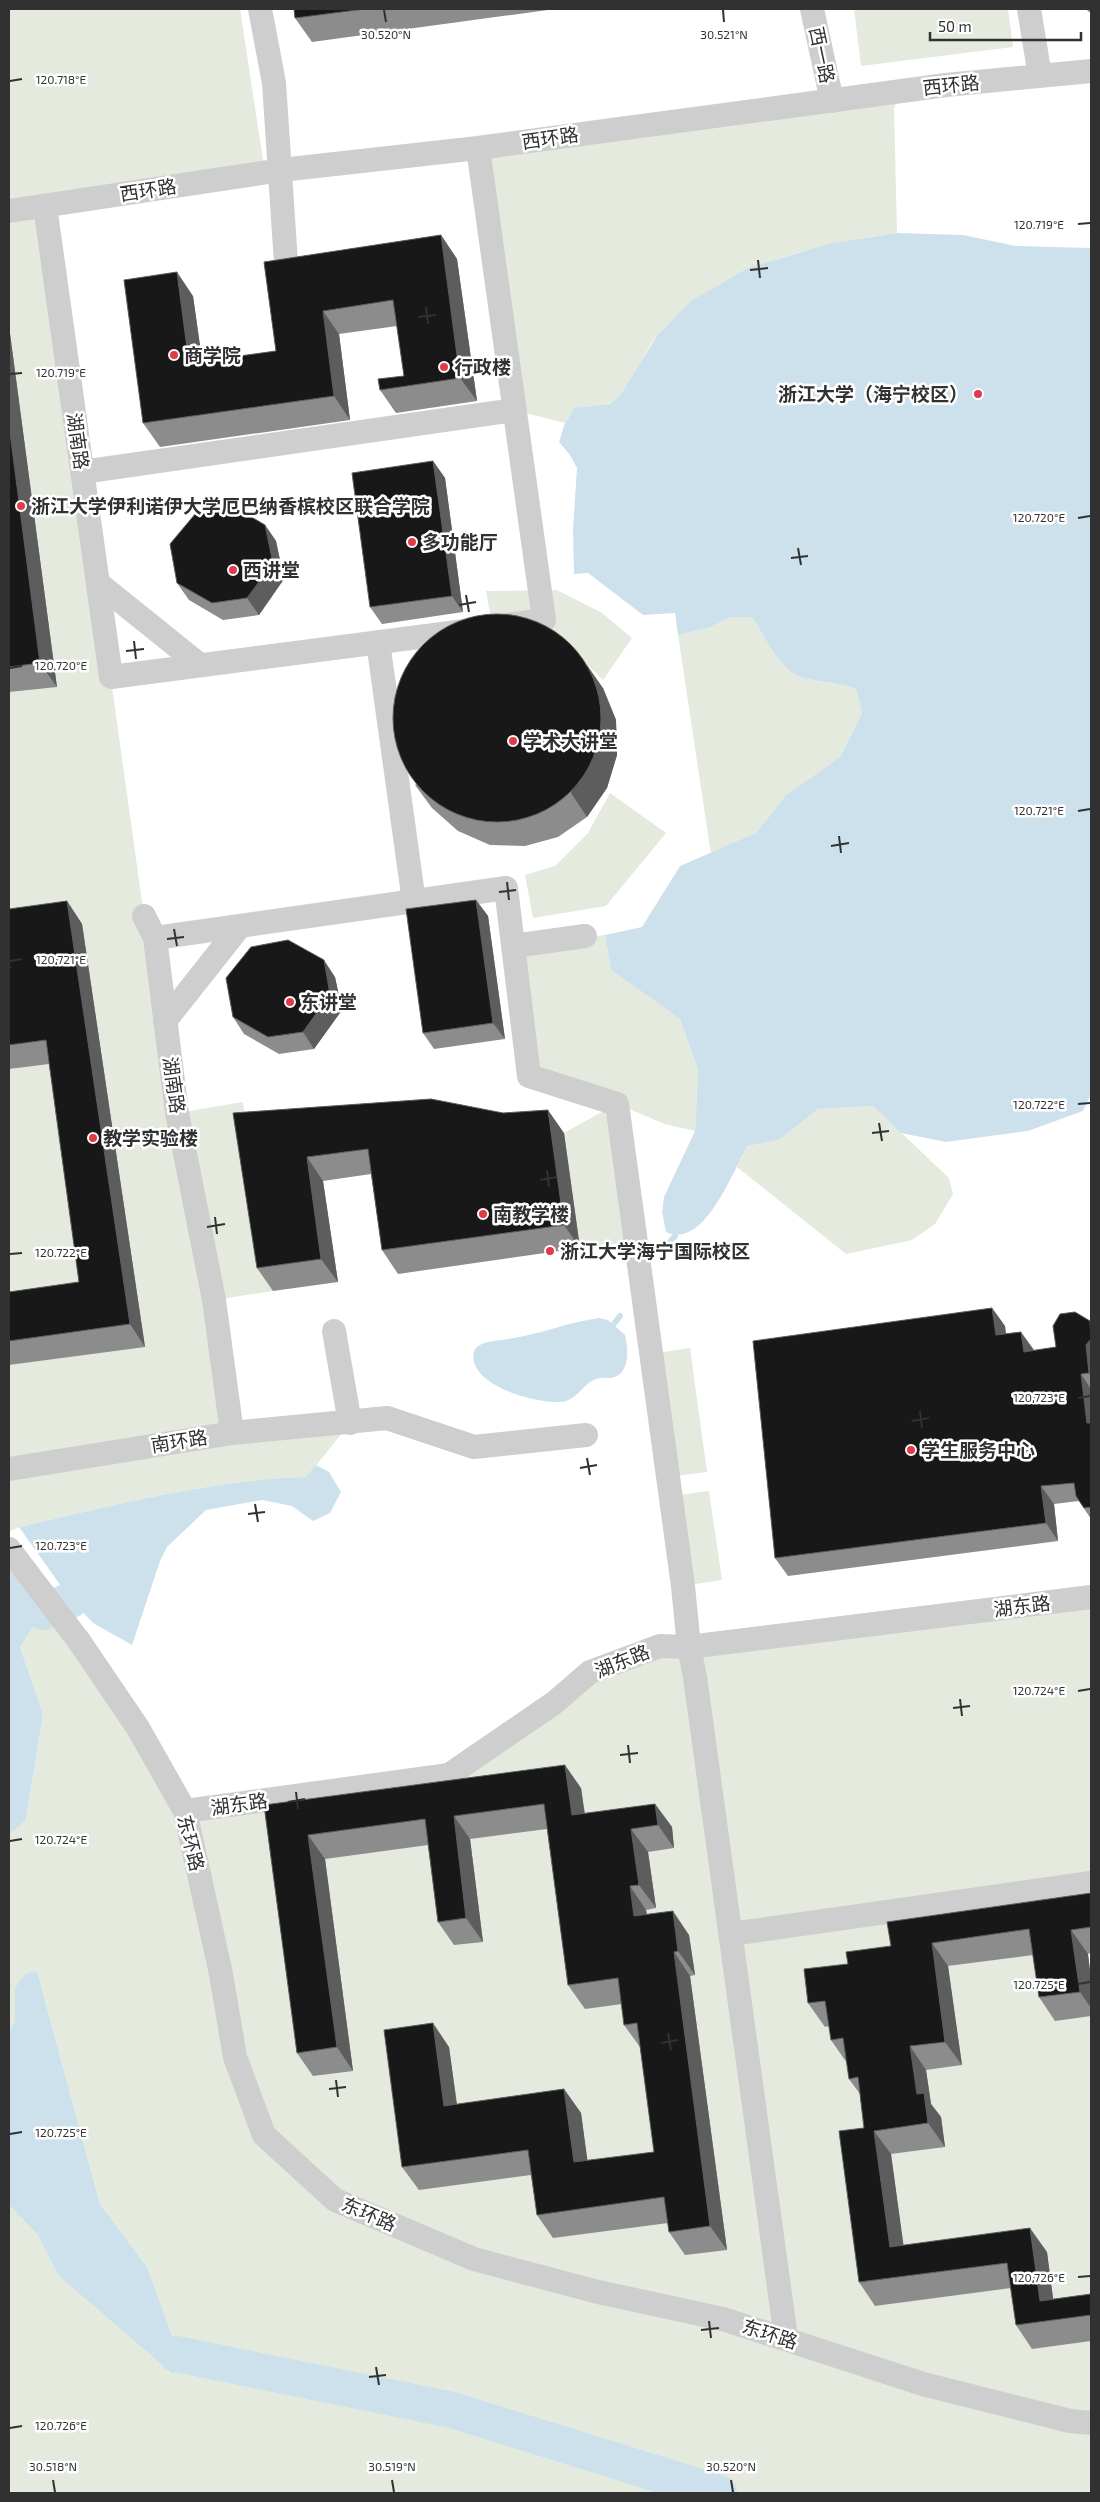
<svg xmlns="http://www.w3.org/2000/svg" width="1100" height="2502" viewBox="0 0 1100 2502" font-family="'Exo 2','Noto Sans SC',sans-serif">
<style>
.green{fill:#e4eadd}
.water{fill:#cde1ec}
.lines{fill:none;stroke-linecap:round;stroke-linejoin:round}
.stream{stroke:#cde1ec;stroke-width:6}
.river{stroke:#cde1ec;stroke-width:36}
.street{stroke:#cecece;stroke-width:24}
.wall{fill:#8c8c8c}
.shaded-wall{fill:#5d5d5d}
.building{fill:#181818;stroke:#5d5d5d}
.ticks{fill:none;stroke:#313131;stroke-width:2}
.poi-dot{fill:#e13a4b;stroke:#fff;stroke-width:2}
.labels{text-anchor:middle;stroke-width:5;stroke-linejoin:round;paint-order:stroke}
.street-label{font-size:19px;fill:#313131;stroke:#fff}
.poi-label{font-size:19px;font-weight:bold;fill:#313131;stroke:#fff;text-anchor:start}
.ticks-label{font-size:12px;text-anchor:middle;fill:#313131;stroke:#fff;stroke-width:5;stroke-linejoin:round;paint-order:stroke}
</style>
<rect width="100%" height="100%" fill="#fff"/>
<path class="green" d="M9 9H240L265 173 9 209Z
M854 9H1008L1013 47 861 66Z
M900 91 894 109 897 233C808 247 724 263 660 332 643 350 637 380 619 397 600 414 577 396 565 423L514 410 478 148Z
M45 206 144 916 177 1113 243 1102 273 1291 214 1300 232 1432 350 1423 307 1477C209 1480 114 1505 19 1527L9 1532V1365L145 1346 9 933V691L57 684 9 326V211Z
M557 590 602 613 632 638 603 680 575 653 494 636 486 591Z
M732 617H752C765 636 775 664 796 675 807 681 839 682 856 689L862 713 840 757 786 795 756 833 711 854 678 635 708 628Z
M610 793 666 833 606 906 533 918 525 875 555 866 588 833Z
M605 935 611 970 680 1019 698 1070 695 1131 665 1124 617 1104 636 1241 580 1248 564 1133 616 1104 529 1076 513 946Z
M62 1062 94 1305 9 1316V1069Z
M873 1106 949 1178 953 1194 935 1224 912 1240 846 1254 737 1167 748 1146 779 1140 818 1109Z
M690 1348 707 1472 668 1477 651 1354Z
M709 1491 722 1580 683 1586 671 1496Z
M1091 1597V1919L904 1945 842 2025 929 2093 926 2070 962 2065 948 1966 1046 1953 1091 2016V2320L1057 2324 1047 2252 907 2270 891 2154 945 2147 885 2125 875 2306 1024 2286 1032 2349 1091 2341V2493H9V2205L37 2234 58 2275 147 2267 100 2204 37 1971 15 1988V2021L9 2032V1835L26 1820 43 1716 20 1647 43 1612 79 1641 185 1811 449 1775 554 1703 660 1646Z"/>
<path class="water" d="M897 233 963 235 1016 246 1091 248V1094L1083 1111 1028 1131 946 1142 901 1133 873 1106 818 1109 779 1140 748 1146C732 1171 705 1250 666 1232L662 1212 664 1197 695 1131 698 1070 680 1019 611 970 605 935 642 927 680 866 756 833 786 795 840 757 862 713 856 689C839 682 806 681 796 675 775 663 765 636 752 617H732L708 628 678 635 675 613 643 615 588 573 574 574 573 529 577 468 570 455 559 442 565 423 574 408 609 404 620 396 658 334 691 301 748 268 828 244Z
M599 1318 608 1320 625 1335C628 1349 631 1374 611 1378 607 1378 601 1377 596 1379 584 1383 579 1397 566 1401 541 1407 461 1384 475 1349 483 1340 497 1341 508 1339 539 1335 568 1322 599 1318Z
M316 1465 329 1472 341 1492 330 1513 313 1521 292 1506 262 1500 206 1510 167 1547 160 1561 132 1645 93 1623 71 1600 19 1527C114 1505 209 1480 306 1477Z
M9 1566 43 1612 20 1647 43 1715 26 1820 9 1835Z
M37 1971 100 2204 147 2267 174 2342 176 2354 173 2374 58 2275 37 2234 9 2205V2032L15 2021V1988L26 1973Z"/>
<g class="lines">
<path class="stream" d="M666 1247 675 1236
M613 1325 620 1316"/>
<path class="river" d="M43 1612 71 1600
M176 2354 452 2410 719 2493"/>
<path class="street" d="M260 9 274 83 286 263
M812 9 832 101
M1029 9 1040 76
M478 148 544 620 506 625
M45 206 111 677 465 631
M9 211 281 170 478 148 946 85 1091 71
M82 472 514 410
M98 583 200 665
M378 642 414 902
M144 916 155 938 177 1113 214 1300 232 1433
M155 938 506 888 529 1076 617 1104 683 1586 689 1647 695 1677 786 2338
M513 946 585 936
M165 1021 240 926
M334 1331 350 1423
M9 1469 232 1433 387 1418 474 1447 586 1435
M9 1549 79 1641 138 1728 185 1811 221 1974 235 2057 264 2135 335 2200 474 2259 598 2292 723 2319 923 2384 1070 2421 1091 2423
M185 1811 449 1775 554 1703 590 1672 660 1646 689 1647 1091 1597
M731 1934 1091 1883"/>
</g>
<path class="wall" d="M294 9H555L312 42 295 18Z
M1086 9H1091V12H1089Z
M441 235 457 259 477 401 396 413 380 390 404 376 397 326 339 334 350 420 160 447 143 423 193 296 202 362 276 351 264 262Z
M9 326 57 687 9 692Z
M433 461 445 478 463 612 382 624 370 607Z
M265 525 276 541 284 579 259 615 223 620 189 600 177 583Z
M603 688 616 720 617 755 607 788 587 817 558 837 525 846 490 845 458 831 432 808 415 785Z
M476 900 488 916 505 1039 434 1049 423 1033Z
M67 901 82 924 145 1347 9 1365V1292L79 1282 49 1064 9 1069V969L10 968Z
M335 977 342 1010 314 1049 279 1054 244 1034 233 1017Z
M233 1113 564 1133 580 1248 398 1274 382 1250 371 1174 323 1181 338 1282 273 1291 257 1268Z
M992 1308 1005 1326 1006 1334 1034 1350 1056 1347 1090 1321 1091 1323V1519L1079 1501 1054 1504 1058 1541 788 1576 775 1558Z
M581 1788 585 1814 655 1804 672 1827 674 1848 648 1852 656 1908 646 1910 647 1915 689 1935 695 1975 690 1976 727 2250 685 2255 669 2232 668 2223 553 2238 537 2215 531 2175 419 2190 402 2167 449 2047 457 2104 564 2089 581 2113 587 2161 654 2152 640 2047 624 2025 622 2004 585 2009 568 1985 547 1829 470 1839 483 1942 454 1945 438 1922 428 1845 325 1859 353 2071 313 2076 297 2053 264 1805Z
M1091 1893V1953L1088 1954 1091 1979V2016L1055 2021 1039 1997 1033 1955 948 1966 962 2065 926 2070 931 2104 941 2117 945 2147 891 2154 903 2245 1047 2252 1053 2299 1091 2294V2341L1032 2349 1016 2325 1011 2288 875 2306 859 2282 864 2128 860 2094 849 2079 847 2063 831 2040 829 2026 825 2027 808 2003 848 1964 891 1946Z"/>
<path class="shaded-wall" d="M441 235 457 259 477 401 460 378Z
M177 272 193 296 206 387 189 363Z
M323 311 339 334 350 420 334 396Z
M9 326 57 687 40 663 9 425Z
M433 461 445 478 463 612 452 596Z
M265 525 276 541 284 579 259 615 247 598Z
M587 665 603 688 616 720 617 755 607 788 587 817 571 793Z
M476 900 488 916 505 1039 493 1023Z
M67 901 82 924 145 1347 130 1324Z
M324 960 335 977 342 1010 314 1049 303 1032Z
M548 1110 564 1133 580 1248 564 1225Z
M307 1157 323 1181 338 1282 321 1259Z
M992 1308 1005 1326 1008 1353 996 1335Z
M1021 1332 1034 1350 1036 1369 1024 1352Z
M1091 1339V1376L1089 1373 1086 1345Z
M1081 1374 1091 1389V1430L1087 1423Z
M1041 1486 1054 1504 1058 1541 1046 1523Z
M565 1765 581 1788 588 1839 572 1815Z
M655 1804 672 1827 674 1848 658 1825Z
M454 1816 470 1839 483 1942 466 1918Z
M631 1829 648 1852 656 1908 639 1885Z
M308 1835 325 1859 353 2071 337 2047Z
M630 1886 646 1910 651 1940 634 1916Z
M673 1911 689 1935 695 1975 678 1951Z
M1071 1930 1088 1954 1091 1979V2008L1080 1992Z
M932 1943 948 1966 962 2065 945 2042Z
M674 1952 690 1976 727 2250 710 2226Z
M433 2023 449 2047 460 2129 444 2106Z
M910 2046 926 2070 931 2104 941 2117 945 2147 928 2123 917 2094Z
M564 2089 581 2113 591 2186 574 2162Z
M874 2131 891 2154 907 2270 890 2247Z
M1030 2228 1047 2252 1056 2320 1040 2301Z"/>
<path class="building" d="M294 9H365L295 18Z
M441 235 460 378 380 390 378 379 404 376 393 300 323 311 334 396 143 423 124 280 177 272 189 363 276 351 264 262Z
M9 425 40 663 9 667Z
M433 461 452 596 370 607 352 473Z
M233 506 265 525 273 563 247 598 212 603 177 583 170 544 196 513Z
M393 718a104 104 0 1 1 208 0a104 104 0 1 1-208 0Z
M476 900 493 1023 423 1033 406 909Z
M67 901 130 1324 9 1341V1292L79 1282 46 1040 9 1045V969L10 968 9 961V909Z
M288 940 324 960 330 994 303 1032 268 1037 233 1017 226 978 251 947Z
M431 1099 503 1113 548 1110 564 1225 382 1250 368 1149 307 1157 321 1259 257 1268 233 1113Z
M992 1308 996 1335 1021 1332 1024 1352 1056 1347 1053 1326 1060 1314 1075 1312 1090 1321 1091 1339 1086 1345 1089 1373 1081 1374 1087 1423H1091V1507L1084 1508 1076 1496 1074 1483 1041 1486 1046 1523 775 1558 753 1341Z
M565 1765 572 1815 655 1804 658 1825 631 1829 639 1885 630 1886 634 1916 673 1911 678 1951 674 1952 710 2226 669 2232 664 2197 537 2215 528 2150 402 2167 384 2030 433 2023 444 2106 564 2089 574 2162 654 2152 637 2023 624 2025 618 1978 568 1985 544 1804 454 1816 466 1918 438 1922 425 1819 308 1835 337 2047 297 2053 264 1805Z
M1091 1893V1927L1071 1930 1080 1992 1039 1997 1029 1929 932 1943 945 2042 910 2046 917 2094 924 2093 928 2123 874 2131 890 2247 1030 2228 1040 2301 1091 2294V2315L1016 2325 1007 2263 859 2282 839 2131 864 2128 858 2077 849 2079 843 2038 831 2040 825 2001 808 2003 804 1969 848 1964 846 1952 891 1946 887 1922Z"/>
<path class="ticks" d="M384 10 386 22M723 10 724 22M10 81 22 79M1078 224 1090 223M758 260 760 278M750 270 768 268M426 307 428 324M418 317 436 315M10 374 22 373M1078 518 1090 516M798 548 801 565M791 558 808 556M466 595 469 612M459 605 476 602M134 641 136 659M126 651 144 649M10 668 22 666M1078 811 1090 809M839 836 841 853M831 846 849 843M507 882 509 900M499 892 516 890M174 929 177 946M167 939 184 937M10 961 22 959M1078 1104 1090 1103M879 1123 882 1141M872 1133 889 1131M547 1170 549 1187M540 1180 557 1177M215 1217 217 1234M207 1227 225 1224M10 1254 22 1253M1078 1398 1090 1396M920 1411 922 1428M912 1421 929 1418M587 1458 590 1475M580 1468 597 1465M255 1504 258 1522M248 1514 265 1512M10 1548 22 1546M1078 1691 1090 1689M960 1699 962 1716M953 1708 970 1706M628 1745 630 1763M620 1755 638 1753M296 1792 298 1809M288 1802 305 1799M10 1841 22 1839M1078 1984 1090 1982M668 2033 671 2050M661 2043 678 2040M336 2080 338 2097M329 2089 346 2087M10 2134 22 2132M1078 2277 1090 2276M709 2321 711 2338M701 2330 719 2328M376 2367 379 2385M369 2377 386 2375M10 2428 22 2426M53 2480 55 2492M392 2480 394 2492M731 2480 733 2492"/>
<g class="poi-dot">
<circle cx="174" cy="355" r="5"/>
<circle cx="444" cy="367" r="5"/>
<circle cx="978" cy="394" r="5"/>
<circle cx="21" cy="506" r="5"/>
<circle cx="412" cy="542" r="5"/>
<circle cx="233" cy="570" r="5"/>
<circle cx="513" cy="741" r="5"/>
<circle cx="290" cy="1002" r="5"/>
<circle cx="93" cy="1138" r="5"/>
<circle cx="483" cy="1214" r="5"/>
<circle cx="550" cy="1251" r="5"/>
<circle cx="911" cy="1450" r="5"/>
</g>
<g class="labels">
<g class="street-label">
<text transform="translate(822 55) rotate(78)" y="7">西一路</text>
<text transform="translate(951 85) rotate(-6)" y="7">西环路</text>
<text transform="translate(550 138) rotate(-8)" y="7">西环路</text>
<text transform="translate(148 190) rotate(-9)" y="7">西环路</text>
<text transform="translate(78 441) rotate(82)" y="7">湖南路</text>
<text transform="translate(174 1085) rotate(82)" y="7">湖南路</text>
<text transform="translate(179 1441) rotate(-9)" y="7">南环路</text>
<text transform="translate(1022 1606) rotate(-7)" y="7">湖东路</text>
<text transform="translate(622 1661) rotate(-22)" y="7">湖东路</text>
<text transform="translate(239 1804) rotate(-8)" y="7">湖东路</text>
<text transform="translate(191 1843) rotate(76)" y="7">东环路</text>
<text transform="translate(369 2214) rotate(23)" y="7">东环路</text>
<text transform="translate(770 2334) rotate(18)" y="7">东环路</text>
</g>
<g class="poi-label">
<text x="184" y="362">商学院</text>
<text x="454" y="374">行政楼</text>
<text x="968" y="401" text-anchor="end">浙江大学（海宁校区）</text>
<text x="31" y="513">浙江大学伊利诺伊大学厄巴纳香槟校区联合学院</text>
<text x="422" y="549">多功能厅</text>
<text x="243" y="577">西讲堂</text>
<text x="523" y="748">学术大讲堂</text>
<text x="300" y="1009">东讲堂</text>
<text x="103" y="1145">教学实验楼</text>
<text x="493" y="1221">南教学楼</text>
<text x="560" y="1258">浙江大学海宁国际校区</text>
<text x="921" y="1457">学生服务中心</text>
</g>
</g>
<g class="ticks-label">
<text x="386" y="39">30.520°N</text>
<text x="724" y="39">30.521°N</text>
<text x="61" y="84">120.718°E</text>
<text x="1039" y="229">120.719°E</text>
<text x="61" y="377">120.719°E</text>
<text x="1039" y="522">120.720°E</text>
<text x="61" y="670">120.720°E</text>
<text x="1039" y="815">120.721°E</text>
<text x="61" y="964">120.721°E</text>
<text x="1039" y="1109">120.722°E</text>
<text x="61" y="1257">120.722°E</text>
<text x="1039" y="1402">120.723°E</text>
<text x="61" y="1550">120.723°E</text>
<text x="1039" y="1695">120.724°E</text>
<text x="61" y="1844">120.724°E</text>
<text x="1039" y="1989">120.725°E</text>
<text x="61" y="2137">120.725°E</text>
<text x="1039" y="2282">120.726°E</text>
<text x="61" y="2430">120.726°E</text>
<text x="53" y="2471">30.518°N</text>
<text x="392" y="2471">30.519°N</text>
<text x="731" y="2471">30.520°N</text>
</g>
<rect width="1100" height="2502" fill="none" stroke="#313131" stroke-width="20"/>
<path d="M930 32v8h151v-8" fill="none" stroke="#313131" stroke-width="2.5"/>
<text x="938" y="32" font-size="15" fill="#313131" stroke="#ffffff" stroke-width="4" paint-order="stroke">50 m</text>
</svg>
